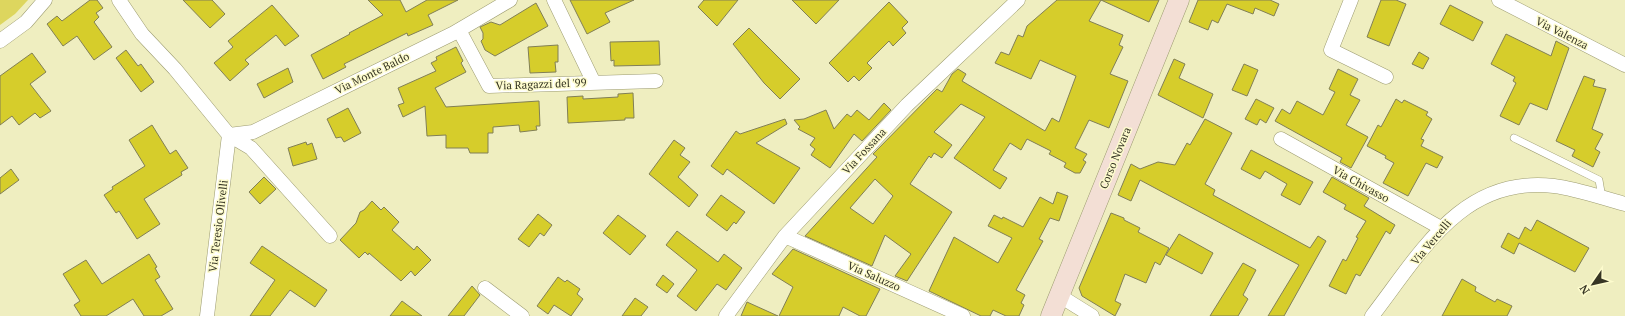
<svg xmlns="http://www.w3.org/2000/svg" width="1625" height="316" viewBox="0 0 1625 316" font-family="'PT Serif',serif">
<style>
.green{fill:#ddd65e}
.building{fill:#d6cd2b;stroke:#817f56;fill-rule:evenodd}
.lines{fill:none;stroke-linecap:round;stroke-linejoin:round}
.service-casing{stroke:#9d9c71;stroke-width:8}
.minor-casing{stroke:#9d9c71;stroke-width:15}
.secondary-casing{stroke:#9d9c71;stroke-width:21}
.service{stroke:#fff;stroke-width:7}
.minor{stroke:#fff;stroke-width:14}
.secondary{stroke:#f3dfd5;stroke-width:20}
.labels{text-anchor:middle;stroke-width:3;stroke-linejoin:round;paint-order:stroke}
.street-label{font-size:11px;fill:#363524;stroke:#fdfbcd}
</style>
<rect width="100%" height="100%" fill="#efeec0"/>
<path class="green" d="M0 0H28L15 14 0 25Z"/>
<path class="building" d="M90 0H97L103 8 96 13 99 17 94 22 112 47 94 60 77 36 63 46 47 24 57 16 62 21Z
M183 0H212L225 14 210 28Z
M368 0H400L406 12 427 0H458L428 15 433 25 408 36 407 33 344 64 346 67 323 79 311 55 350 34 349 33 383 15Z
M570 0H634L605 13 610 22 587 34Z
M704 0H738L717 26 698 7Z
M792 0H839L816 24Z
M1057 0H1159L1149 22 1101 0 1089 21 1123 35 1119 45 1123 47 1110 74 1128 81 1109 128 1089 120 1075 148 1087 154 1083 160 1086 162 1080 173H1075L1064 167 1066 163 1049 154 1051 151 1027 139 1021 150 1010 143 993 170 1007 178 1000 189 954 158 985 117 961 104 934 132 952 145 942 158 934 153 931 158 929 156 910 184 952 212 907 281 895 276 911 254 885 235 872 266 805 236 877 157 873 154 937 89 942 92 952 74 958 69 966 74 962 81 1045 131 1052 118 1059 122 1076 76 1040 60 1031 79 995 63 1001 52 1009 55 1018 35 1023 37 1027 26ZM875 179 893 196 873 224 850 208Z
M1198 0H1270L1279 4 1274 16 1255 8 1253 14 1227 4 1218 23 1212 20 1208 30 1189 22Z
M1381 0H1396L1406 4 1389 46 1367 37Z
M889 2 908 22 902 28 906 33 893 46 889 41 867 63 872 68 859 81 854 76 848 82 829 63Z
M536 3 548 26 495 56 485 50 481 41 483 39V33L480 27 491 22 500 25Z
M272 5 299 36 285 46 276 35 245 60 249 64 230 81 214 63 233 47 228 41Z
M1450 5 1483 22 1473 41 1440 24Z
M749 28 800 79 780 99 764 83 733 44Z
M1506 34 1551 56 1556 41 1569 48 1547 110 1530 103 1519 125 1500 116 1516 83 1513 81 1515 77 1491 64Z
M659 41 660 65 614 66V60L611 61 610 42Z
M558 45V62H555L556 72 530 73 528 47Z
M456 47 463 61 461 63 466 72 435 88 446 107 539 101 540 126H536L537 130 520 132 519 125 493 127V133H488V153H470L468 148H446V135L427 136 425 106 403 117 398 105 404 103 398 88 436 71 431 63 437 60 436 57Z
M126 50 138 66 141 64 154 82 141 92 116 58Z
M1419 52 1429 58 1423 69 1412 64Z
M32 53 46 72 30 84 51 111 40 118 35 113 19 125 12 116 0 125V76Z
M1174 59 1185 64 1179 78 1213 94 1203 118 1158 95Z
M1244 64 1258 70 1247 96 1232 90Z
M288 68 293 82 264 98 257 84Z
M1338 69 1358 79 1350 95 1360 100 1346 125 1368 137 1351 168 1340 162 1342 158 1275 121 1282 109 1290 114 1297 101 1323 115 1335 92 1329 89Z
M1584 76 1595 80 1593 86 1606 89 1592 129 1603 134 1595 149 1600 152 1593 167 1572 156 1575 150 1556 141Z
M633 93 634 118H625V120L568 123 567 97 583 96V99L618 97V94Z
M1256 99 1274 108 1266 123 1260 119 1257 125 1245 119Z
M1396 99 1402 103 1404 100 1428 112 1426 115 1432 119 1421 139 1424 140 1421 146 1443 157 1437 168 1426 163 1408 196 1383 183 1394 163 1385 158 1386 156 1367 146 1378 125 1381 127Z
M884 103 891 110 862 141 854 134 830 168 811 155 815 149 810 145 815 138 798 129 800 127 794 120 804 119 826 110 834 129 847 114 851 117 857 110 869 120Z
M348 108 361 133 344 142 341 137 336 138 327 119Z
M785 119 787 124 756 143 800 168 774 204 727 169 723 175 711 166 736 131 740 134Z
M1205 119 1232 133 1205 184 1215 190 1213 195 1310 248 1318 236 1326 241 1284 316H1268L1299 265 1140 180 1131 201 1118 195 1131 164 1140 169 1158 162 1175 165 1187 143 1190 145Z
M152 125 170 154 176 150 188 168 181 172 182 175 144 199 160 224 137 239 119 211 116 213 104 195 113 189 112 187 145 166 129 140Z
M674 140 685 148 680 155 690 162 678 177 698 195 689 207 649 174Z
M306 142 307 145 312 143 317 159 293 166 288 148Z
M1251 150 1313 182 1300 205 1281 195 1287 184 1265 171 1260 179 1241 169Z
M11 169 19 180 0 194V178Z
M264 177 276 189 260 204 249 192Z
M1332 177 1369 198 1364 206 1395 225 1390 234 1386 231 1360 276 1356 274 1346 294 1329 286 1343 259 1346 261 1358 238 1356 237 1366 221 1344 209 1346 205 1323 192Z
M1057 192 1068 196 1059 221 1050 218 1039 239 1043 241 1016 290 1025 295 1021 303 1024 305 1019 316H1006L993 310 990 316H981L929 291 954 237 998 263 1012 238 988 226 994 215 1002 219 1003 217 1023 227 1040 197 1053 204Z
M721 195 745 212 736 224 734 222 727 231 706 215Z
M372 201 381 210 384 207 399 222 392 230 414 250 417 246 431 260 415 276 411 271 401 281 369 253 368 255 365 252 359 258 340 240 356 223 360 212 364 210Z
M1111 213 1124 218V220L1140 228 1138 232 1169 248 1160 265 1155 262 1146 283 1125 274 1115 301 1121 304 1115 316 1082 296 1079 288Z
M538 214 552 225 544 236 540 233 529 247 518 239Z
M618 215 646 236 630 255 603 233Z
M1537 220 1589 248 1575 272 1519 243 1514 254 1501 247 1508 233 1519 239 1525 227 1531 231Z
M677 231 718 262 724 254 742 268 726 290 717 284 696 311 677 296 697 270 666 245Z
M1179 234 1213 253 1202 274 1166 255Z
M262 246 327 290 315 307 290 290 270 316H250L275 280 250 263Z
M793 249 880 289 866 316H860L843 307 839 316H779L793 287 772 274Z
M149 254 157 267 155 268 160 277 155 280 173 309 161 316H144L133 299 106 316H81L74 305 80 301 63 274 86 260 102 284Z
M1243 263 1256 270 1243 295 1248 299 1238 316H1210Z
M663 275 674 284 667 293 656 285Z
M558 277 565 282 567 280 580 289 577 294 583 299 571 316 554 305 548 314 537 306Z
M1462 279 1476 287 1475 291 1495 302 1497 299 1512 306 1507 316H1442Z
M472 286 480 295 464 316H448Z
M635 298 648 307 641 316H622Z
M402 301 422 316H390Z
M747 302 778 316H741Z"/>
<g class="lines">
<g class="service-casing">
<path id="service" d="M1514 138 1599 180 1602 198"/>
</g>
<g class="minor-casing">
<path id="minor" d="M119 0 142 34 175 69 229 135 207 316
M554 0 594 83
M1351 0 1331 50 1386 77
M1499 0 1625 65
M459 30 489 86 656 81
M0 41 26 22 45 0
M229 135 253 132 454 33 510 0
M229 135 251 148 330 236
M1281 139 1441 228
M785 236 963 316
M485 288 522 316
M1060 296 1092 316
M726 316 785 236 907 105 1018 0
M1372 316C1420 254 1462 175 1554 186 1578 189 1602 198 1625 204"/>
</g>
<g class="secondary-casing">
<path id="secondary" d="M1051 316 1179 0"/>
</g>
<use href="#service" class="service"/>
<use href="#minor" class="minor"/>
<use href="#secondary" class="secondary"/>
</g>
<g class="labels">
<g class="street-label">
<text transform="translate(1562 33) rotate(27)" y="4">Via Valenza</text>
<text transform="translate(372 73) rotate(-26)" y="4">Via Monte Baldo</text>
<text transform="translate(541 84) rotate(-2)" y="4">Via Ragazzi del '99</text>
<text transform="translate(864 151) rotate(-47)" y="4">Via Fossana</text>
<text transform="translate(1115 158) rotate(-68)" y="4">Corso Novara</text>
<text transform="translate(1361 184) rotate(29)" y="4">Via Chivasso</text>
<text transform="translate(218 226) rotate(-83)" y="4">Via Teresio Olivelli</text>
<text transform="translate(1431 242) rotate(-50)" y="4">Via Vercelli</text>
<text transform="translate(874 276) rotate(24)" y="4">Via Saluzzo</text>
</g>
</g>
<g transform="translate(1593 284) rotate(236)" stroke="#fdfbcd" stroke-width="3" paint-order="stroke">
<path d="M0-3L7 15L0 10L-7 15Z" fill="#363524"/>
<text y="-6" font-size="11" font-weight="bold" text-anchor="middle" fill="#363524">N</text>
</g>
</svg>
